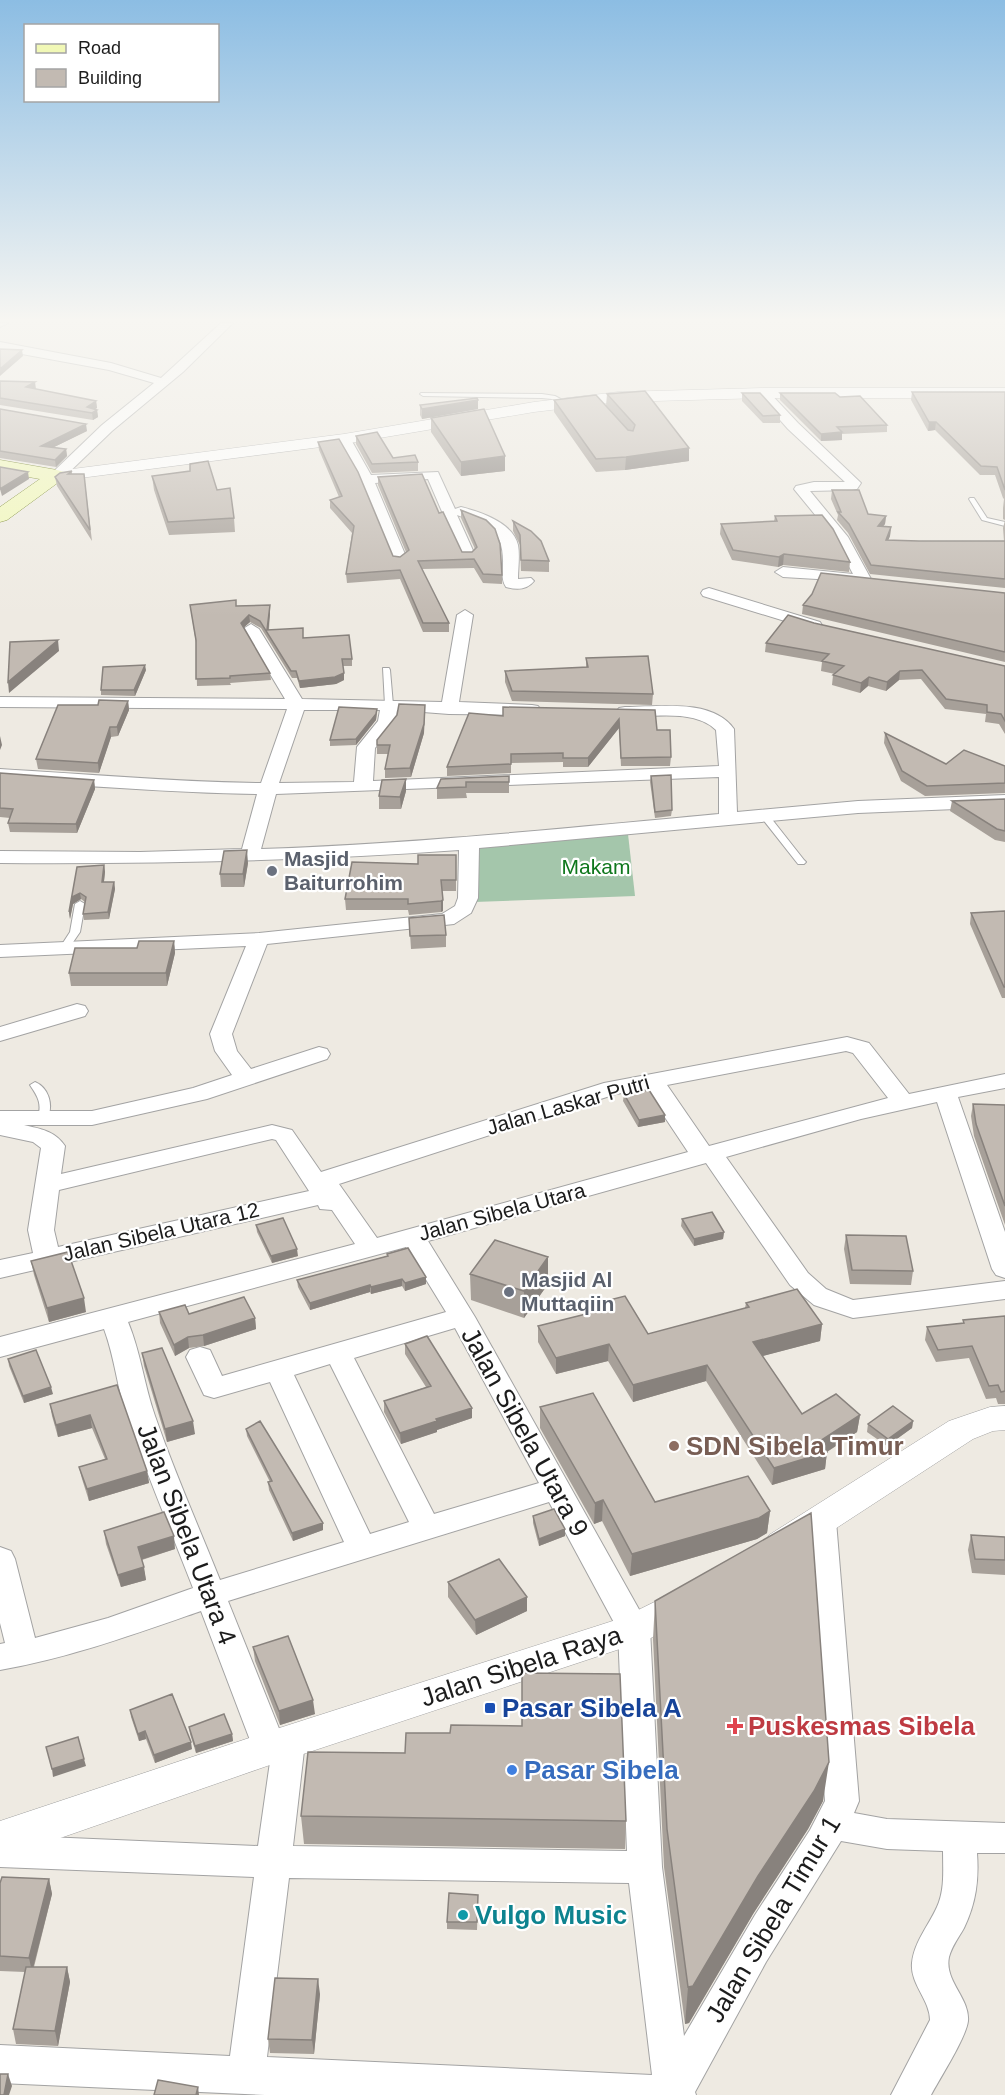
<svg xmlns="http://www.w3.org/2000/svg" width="1005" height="2095" viewBox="0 0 1005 2095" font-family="Helvetica,sans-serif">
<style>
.cemetery{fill:#a4c6ab}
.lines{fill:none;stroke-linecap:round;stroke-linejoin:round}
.service-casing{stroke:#a3a3a3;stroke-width:2}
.minor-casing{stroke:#a3a3a3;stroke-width:2}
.tertiary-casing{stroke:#a3a3a3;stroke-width:1}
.secondary-casing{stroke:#5f7007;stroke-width:1}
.service{fill:#fff;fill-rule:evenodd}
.minor{fill:#fff;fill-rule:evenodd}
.tertiary{fill:#fff;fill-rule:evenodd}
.secondary{fill:#f1f8b6;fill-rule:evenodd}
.wall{fill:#a7a099}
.shaded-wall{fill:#88827d}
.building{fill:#c2bab2;stroke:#88827d;stroke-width:1.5}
.worship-dot{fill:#6b7280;stroke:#fff;stroke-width:2}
.education-dot{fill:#8d6e63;stroke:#fff;stroke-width:2}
.transit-dot{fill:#1a4fb4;stroke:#fff;stroke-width:2}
.health-dot{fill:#e0444e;stroke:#fff;stroke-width:2}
.shop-dot{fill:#3f7fe0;stroke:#fff;stroke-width:2}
.culture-dot{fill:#0f9aa8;stroke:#fff;stroke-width:2}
.labels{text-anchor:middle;stroke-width:4.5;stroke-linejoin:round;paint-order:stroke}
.worship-label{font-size:21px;font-weight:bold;fill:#5b616d;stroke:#fff;text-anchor:start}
.park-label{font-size:21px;fill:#0e771c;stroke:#fff}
.street-label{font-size:21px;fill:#1c1c1c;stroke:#fff}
.near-street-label{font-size:26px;fill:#1c1c1c;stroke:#fff}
.near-education-label{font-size:26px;font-weight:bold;fill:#785e54;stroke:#fff;text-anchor:start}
.near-transit-label{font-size:26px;font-weight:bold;fill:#164399;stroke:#fff;text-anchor:start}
.near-health-label{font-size:26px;font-weight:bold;fill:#be3a42;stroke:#fff;text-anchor:start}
.near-shop-label{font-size:26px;font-weight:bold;fill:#366cbe;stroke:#fff;text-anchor:start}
.near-culture-label{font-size:26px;font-weight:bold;fill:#0d838f;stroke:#fff;text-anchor:start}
</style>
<rect width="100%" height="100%" fill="#eeeae2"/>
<path class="cemetery" d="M628 834 635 896 474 902 473 845Z"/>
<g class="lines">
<g class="service-casing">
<path id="service" d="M421 393 542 394 555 396 568 403 565 405 552 399 542 398 423 396 420 394Z
M970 498H974L987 518 1005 522V526L982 520 969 499Z
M383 668H389L390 670 393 705 389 707 385 705Z
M764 812 767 813 804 860 806 862 804 864H798L761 817 760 815Z
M80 901 85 904 80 932 67 951H61L59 949 70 932 75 904Z
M35 1082C49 1088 53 1104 48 1118L43 1121 38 1118C42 1103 38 1097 30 1085Z"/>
</g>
<g class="minor-casing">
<path id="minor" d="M0 323H8L0 327Z
M221 323H233L183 372 112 431 62 479H52L50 476 52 473 102 425 154 383 109 370 0 350V342L111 363 161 378Z
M763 389 767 390 798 423 861 483 857 489 852 490 810 491 848 537 871 579 868 582 783 577 775 572 783 567 853 574 834 538 794 489 796 486 814 482H845L788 429 759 396 757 393Z
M344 435 349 436 371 475 438 472 455 509 461 507C481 512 513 523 518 545 520 556 518 568 518 579L531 578 534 581C527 590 516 590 506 587 501 580 503 572 503 564 504 528 487 526 457 515L475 555 472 558H462L428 479 375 483 407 559 399 564 394 562 360 479 337 439Z
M709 588 820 622 822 625 814 630 703 596 701 593 703 590Z
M465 610 473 615 459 702 532 705 538 706 541 710 538 714 532 715 449 714 397 710 396 722 375 748 373 781 719 766 716 730C695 709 652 717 625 717L619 716 616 712 619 708 625 707C658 707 712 698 734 729L737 812 858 801 1005 795V807L858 813 479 848 478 898 471 913 454 924 267 944 232 1034 237 1051 251 1069 319 1047 327 1049 330 1054 327 1059 207 1099 92 1125H24C41 1129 55 1131 65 1146L61 1174 272 1125 292 1130 321 1172 604 1083 847 1037 869 1043 909 1094 1005 1074V1088L958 1097 1005 1232V1278L996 1275 992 1269 937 1102 861 1119 726 1157 808 1273 826 1289 853 1300 1005 1281V1299L853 1318 814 1305 790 1285 706 1163 428 1241 475 1317 650 1629 662 1867 684 2036 755 1915 810 1830 825 1801 806 1521 811 1513 821 1510 831 1513 836 1521 859 1801 854 1813 887 1819 1005 1823V1853H977C979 1880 976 1903 964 1928 959 1937 952 1946 949 1957 944 1981 970 1998 968 2021 966 2038 940 2078 931 2095H891L930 2020C930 2000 910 1984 912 1963 914 1942 929 1925 937 1907 945 1890 943 1870 943 1851L887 1849 841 1841 766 1962 695 2092 696 2095H265L0 2083V2045L230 2056 254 1877 0 1867V1835L258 1846 270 1762 258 1758 253 1748 201 1611C135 1634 69 1658 0 1670V1644L5 1643 0 1623V1547L11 1551 15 1559 35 1638 108 1618 193 1588C171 1531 147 1475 127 1417 117 1388 115 1358 104 1329L0 1357V1337L355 1244 332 1210 320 1209 318 1205 0 1278V1260L33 1253 28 1230 41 1148 33 1142 0 1135V1111H92L193 1088 232 1075 215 1051 210 1034 246 946 0 957V945L259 933 442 914 455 906 458 898 459 850C306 861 153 864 0 863V851L140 852 242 849 257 794C171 793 86 785 0 781V769C87 774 174 782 261 783L287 709 0 707V697L285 699 243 629 251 624 259 629 302 699 442 702 457 615ZM304 710H380L378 721 357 747 354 782 279 783ZM719 777V814C566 828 414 844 261 849L276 794ZM846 1051 853 1053 888 1098 709 1146 667 1085ZM646 1089 688 1152 377 1238 339 1184 616 1094ZM272 1139 276 1140 309 1191 58 1247 54 1230 59 1190ZM406 1247 446 1312 222 1376 210 1350 200 1347 190 1350 186 1357 204 1395 214 1398 270 1382 344 1542 220 1580C198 1525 174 1471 155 1416 144 1385 141 1353 128 1322ZM455 1328 539 1483 434 1514 354 1358ZM330 1364 409 1522 370 1534 294 1375ZM549 1502 618 1630 627 1851 293 1846 305 1742 301 1732 289 1728 280 1731 228 1601ZM289 1878 629 1883 652 2075 267 2057Z
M77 1004 85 1006 88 1011 85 1016 0 1041V1027Z"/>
</g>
<g class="tertiary-casing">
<path id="tertiary" d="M763 388H1005V398H763L618 402 534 412 344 444 57 481 49 476 57 471 344 434 534 402 618 392Z
M1005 1406V1430L993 1431 973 1439 795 1555 782 1559 769 1555 764 1545 769 1535 949 1421 990 1407Z
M687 1586 700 1590 706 1601 700 1612 647 1640 270 1765 0 1859V1821L270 1731 622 1618Z"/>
</g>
<g class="secondary-casing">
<path id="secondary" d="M0 460 57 470 64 472 67 476 7 520 0 522V507L40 479 0 472Z"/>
</g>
<use href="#service" class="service"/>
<use href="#minor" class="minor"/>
<use href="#tertiary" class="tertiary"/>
<use href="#secondary" class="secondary"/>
</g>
<path class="wall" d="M0 381 36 389 96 401 97 408 95 409 97 410 98 417 93 420 0 405Z
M912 392H1005V588L870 574 848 533 837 520 838 515 831 499 832 490 868 514 886 516 885 524 883 526 891 527 890 536 888 540 919 541H1004L1003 528 1005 520 1003 519V508L1004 499 1003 498 995 475H980L935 430 928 431 911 400Z
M742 393 780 415V423H763L742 401Z
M780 393 840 397 887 425V432L842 434V440L821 441 780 400Z
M607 394 689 448V461L625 470 596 472 554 412V400L606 406Z
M420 405 478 409 422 419 420 415Z
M0 409 87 431 54 447 66 449 67 456 56 467 0 458Z
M431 418 505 471 461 476 431 432Z
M356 436 393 458 418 462V471L372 473 356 444Z
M318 442 393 556 400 557 406 552 378 485V477L439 513 462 552H472L475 549 461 518V510L502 575V584L483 583 474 568 422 569 449 623V632H423L400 579 347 583 346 574 352 533 330 508V500L339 497 319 450Z
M72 471V474H84L92 541 57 486 55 477Z
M152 476 234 518 235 532 169 535 154 490Z
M775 516 850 562 849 572 783 565 778 567 732 560 720 534 721 524 774 521Z
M513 521 549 561V572L521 571 520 545 513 531Z
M1005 593V662L802 614 803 605Z
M190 605 236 606 270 612 269 630 303 638 352 659V666H343L344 680 336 684 300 688 297 678H292L261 628 250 622 243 628 270 673 271 680 230 683 231 685 197 686 196 643Z
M814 623 1005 666V734L999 724 985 722 986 714 945 709 921 679 899 680 886 691 868 686 860 693 832 685 833 675 835 674 821 671 822 662 765 652 766 643Z
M586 658 653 694 652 705 512 701 505 682V671L586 667Z
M146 670 135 696 101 695V690Z
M128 701 129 710 118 736 111 737 99 773 38 769 36 759 98 705Z
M425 705 424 733 411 777 385 778V769L388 754H377V745Z
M655 710 657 730 671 757 670 766H621L619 728 588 767H563V762L511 763V773L447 776V767L503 716Z
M377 714 376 720 356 745 330 746V740Z
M885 733 946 764 1005 766V793L925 796 901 781 884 743Z
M0 773 94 780 95 789 77 833 10 832 8 823 10 818 0 817Z
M509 776V793H466L467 798 437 799V788L441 779Z
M651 776 672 810 671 816 655 818 650 782Z
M406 791 401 809H379V796Z
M1005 799V842L995 840 950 811 952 801Z
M456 855V891H442L443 911 441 912 409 915 408 910H346L345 899 418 864Z
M248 863 244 887H221L220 874Z
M104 865 105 872 104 882H114L115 889 109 919 84 920 83 914 85 902 81 899 73 904 70 919 69 912 77 867Z
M1005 911V998H1002L970 924 971 913Z
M409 918 446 935V947L411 949Z
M174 941 175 953 167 986H71L69 973 137 948Z
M624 1094 665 1115V1122L638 1127 623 1101Z
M973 1104 1005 1105V1225L974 1136 971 1116Z
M682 1219 724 1232 723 1239 694 1246 681 1226Z
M256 1225 298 1256 272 1263 257 1232Z
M846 1235 913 1271 911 1285 850 1284 844 1249Z
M387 1254 426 1277V1284L405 1291 402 1286 371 1294 370 1292 310 1310 298 1287 297 1280 387 1256Z
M31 1261 86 1312 49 1322 34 1275Z
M470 1274 548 1284 524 1318 471 1300Z
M746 1303 822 1324 820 1341 762 1356 802 1414 860 1415 857 1432 827 1452 825 1469 772 1485 706 1381 633 1402 608 1361 556 1374 538 1342V1326L586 1314V1306L648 1334 745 1308Z
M159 1312 255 1318 256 1329 204 1346 189 1348 175 1356 160 1323Z
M1005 1316V1404H998L996 1398 986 1399 969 1358 936 1362 925 1340 927 1327 963 1323V1320Z
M405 1344 472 1418 437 1430V1432L401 1444 384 1412V1401L426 1387 405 1354Z
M142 1353 195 1434 167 1442 144 1366Z
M8 1359 53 1394 24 1403 9 1366Z
M117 1385 147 1471 149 1483 89 1501 82 1479 79 1467 105 1459 92 1428 58 1437 52 1416 50 1404Z
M540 1407 655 1502 770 1511 767 1533 757 1539 630 1576 602 1521 594 1524 540 1428Z
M913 1421 912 1428 887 1446 867 1432 868 1424Z
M246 1429 323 1530 293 1541 269 1490 268 1482H270L247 1436Z
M533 1516 565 1536 539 1546 533 1523Z
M104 1531 175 1549 142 1560 146 1580 121 1587 106 1544Z
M971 1535 1005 1537V1575L972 1573 968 1550Z
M448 1582 527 1597V1611L476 1635 448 1597Z
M655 1601 823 1801 808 1829 753 1914 689 2023 685 2024 664 1867 653 1639Z
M253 1647 315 1714 280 1725 255 1661Z
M130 1710 192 1749 155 1763 146 1739 139 1741 131 1717Z
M189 1727 232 1734 233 1741 196 1753 190 1734Z
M301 1816 626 1821 625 1849 304 1844Z
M49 1879 52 1894 34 1967H67L70 1982 58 2046 16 2044 13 2029 25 1972 0 1971V1883Z
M478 1902 477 1930 447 1929V1922Z
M320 1994 314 2054 270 2053 268 2039Z"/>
<path class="shaded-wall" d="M22 350 23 356 0 376V369Z
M35 382 36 389 26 387Z
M478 400V409L422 419V409Z
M96 401 97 408 90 412 87 407Z
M97 410 98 417 93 420 92 413Z
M929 422H936L935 430 928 431Z
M86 424 87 431 42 453 41 446Z
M842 432V440L821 441V434Z
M689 448V461L625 470 626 457Z
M66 449 67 456 56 467 55 460Z
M505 456V471L461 476V462Z
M28 472 29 479 2 496 0 489Z
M886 516 885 524 877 534 878 526Z
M891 527 890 536 885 548 886 540Z
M784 554 783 565 778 567 779 557Z
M270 605V612L268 634 267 630Z
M249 615 250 622 241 630V623Z
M58 640 59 651 9 693 8 682Z
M145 665 146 670 135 696 134 690Z
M900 671 899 680 886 691 887 682Z
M344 673V680L336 684 300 688 299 681Z
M869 677 868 686 860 693 861 683Z
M128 701 129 710 118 736 117 727Z
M425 705 424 733 411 777 410 768Z
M377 709 376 720 356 745V739Z
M619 719V728L588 767V758Z
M110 727 111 737 99 773 98 763Z
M0 736 2 745 0 750Z
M406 779V791L401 809 400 797Z
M94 780 95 789 77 833 76 824Z
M247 850 248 863 244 887 243 874Z
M104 865 105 872 103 889 102 882Z
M114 882 115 889 109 919 108 912Z
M80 893 81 899 73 904 70 919 69 912 72 897Z
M443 900V911L441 912V901Z
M174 941 175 953 167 986 166 973Z
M665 1115V1122L638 1127 639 1120Z
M724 1232 723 1239 694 1246V1239Z
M297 1249 298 1256 272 1263 271 1256Z
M548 1257V1284L524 1318V1291Z
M426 1277V1284L405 1291V1283Z
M402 1279V1286L371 1294V1287Z
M370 1285V1292L310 1310V1303Z
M84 1298 86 1312 49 1322 47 1308Z
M255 1318 256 1329 204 1346 203 1335Z
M822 1324 820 1341 751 1359 753 1342Z
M188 1337 189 1348 175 1356 174 1345Z
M609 1344 608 1361 556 1374V1358Z
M707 1365 706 1381 633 1402V1385Z
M51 1387 53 1394 24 1403 23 1396Z
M472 1408V1418L437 1430V1432L401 1444 400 1433 436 1419Z
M90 1415 92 1428 58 1437 56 1425Z
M860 1415 857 1432 825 1453 827 1452 825 1469 772 1485 774 1468 820 1441Z
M193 1421 195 1434 167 1442 165 1429Z
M913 1421 912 1428 887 1446 888 1439Z
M147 1471 149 1483 89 1501 87 1489Z
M603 1500 602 1521 594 1524 595 1503Z
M770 1511 767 1533 757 1539 630 1576 632 1554Z
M323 1523V1530L293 1541 292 1533Z
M565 1529V1536L539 1546V1539Z
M174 1536 175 1549 140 1560 138 1547Z
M144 1567 146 1580 121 1587 118 1575Z
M527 1597V1611L476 1635 475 1620Z
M313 1700 315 1714 280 1725 279 1711Z
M145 1731 146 1739 139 1741 138 1734Z
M232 1734 233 1741 196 1753 195 1746Z
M191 1742 192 1749 155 1763 154 1755Z
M84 1759 86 1766 53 1777 52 1769Z
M829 1762 823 1801 808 1829 753 1914 689 2023 685 2024 688 1987Z
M49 1879 52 1894 32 1972 29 1958Z
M67 1967 70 1982 58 2046 55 2031Z
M318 1979 320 1994 314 2054 312 2040Z
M8 2074 12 2086 9 2095H4Z
M198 2087 199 2095H196Z"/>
<path class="building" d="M0 349 22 350 0 369Z
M0 381 35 382 26 387 96 401 87 407 97 410 92 413 0 398Z
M645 391 689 448 626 457 596 459 554 400 596 395 628 430 633 431 635 425 607 394Z
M912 392H1005V490L997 467 981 466 936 422H929Z
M742 393H760L780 415 763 416Z
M780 393H835L840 397 860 396 887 425 837 427 842 432 821 434Z
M477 398 478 400 422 409 420 405Z
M0 409 86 424 41 446 66 449 55 460 0 451Z
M484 409 505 456 461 462 431 418Z
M377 432 393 458 415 455 418 462 372 464 356 436Z
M339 439 358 472 393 556 400 557 409 550 378 477 422 474 439 513 443 512 462 552H472L477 547 461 510 486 520 495 529 500 544 502 575 483 574 474 559 418 561 449 623H423L400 570 346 574 354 526 330 500 342 496 318 442Z
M208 461 217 490 230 488 234 518 168 522 152 476 190 471V464Z
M0 467 28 472 0 489Z
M72 471 68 474H84L90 530 55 477 60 473Z
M832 490H859L868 514 886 516 878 526 891 527 886 540 919 541H1005V579L871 565 849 524 838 512H841Z
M822 515 833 529 850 562 784 554 779 557 733 550 721 524 777 521 775 516Z
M513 521 531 531 541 541 549 561 521 560 520 535Z
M821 573 1005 593V652L803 605 812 594Z
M236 600V606L270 605 267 630 303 628V638L349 635 352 659H342L344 673 335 677 299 681 296 671H291L260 621 249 615 241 623 270 673 230 676V678L196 679V640L190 605Z
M788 615 814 623 1005 666V721L1001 714 987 712V705L946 699 922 670 900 671 887 682 869 677 861 683 833 675 844 666 822 661 829 654 766 643Z
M58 640 8 682 10 642Z
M648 656 653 694 512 691 505 671 588 667 586 658Z
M145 665 134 690H101L103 667Z
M99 700 128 701 117 727H110L98 763 36 759 58 705H98Z
M399 704 425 705 424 724 410 768 385 769 390 745H377V740L397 715Z
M339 707 377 709 376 714 356 739 330 740Z
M503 707 655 710 657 730H670L671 757 621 758 619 719 588 758H563V753L511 754V764L447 767 469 713 503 716Z
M885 733 946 764 964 750 1005 766V783L927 786 902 771Z
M0 773 94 780 76 824 8 823 13 809 0 808Z
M671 775 672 810 655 812 651 776Z
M509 776V782H466V787L437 788 441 779Z
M406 779 400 797 379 796 382 780Z
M1005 799V831L997 829 952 801Z
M247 850 243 874H220L224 851Z
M418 855H456V880H441L443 900 441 901 408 904V899H345L352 862 418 864Z
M104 865 102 882H114L108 912 83 914 86 897 80 893 72 897 69 912 77 867Z
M1005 911V987H1004L971 913Z
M444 915 446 935 410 936 409 918Z
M139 941H174L166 973H69L75 948H137Z
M649 1090 665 1115 639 1120 624 1094Z
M973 1104 1005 1105V1206L976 1124Z
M712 1212 724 1232 694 1239 682 1219Z
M283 1218 297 1249 271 1256 256 1225Z
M846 1235 906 1236 913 1271 852 1270Z
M495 1240 548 1257 524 1291 470 1274Z
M408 1248 426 1277 405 1283 402 1279 371 1287 370 1285 310 1303 297 1280 388 1256 387 1254Z
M68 1252 84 1298 47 1308 31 1261Z
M797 1289 822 1324 753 1342 802 1414 836 1394 860 1415 820 1441 827 1452 774 1468 707 1365 633 1385 609 1344 556 1358 538 1326 590 1313 586 1306 625 1296 648 1334 749 1307 746 1303Z
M244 1297 255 1318 203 1335 188 1337 174 1345 159 1312 185 1305 189 1314Z
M1005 1316V1391L1001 1392 998 1385 989 1386 972 1346 938 1350 927 1327 964 1323 963 1320Z
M427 1336 472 1408 436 1419 437 1421 400 1433 384 1401 431 1386 405 1344Z
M162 1348 193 1421 165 1429 142 1353Z
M36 1350 51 1387 23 1396 8 1359Z
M117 1385 147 1471 87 1489 79 1467 107 1459 90 1415 56 1425 50 1404Z
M593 1393 655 1502 748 1476 770 1511 759 1518 632 1554 603 1500 595 1503 540 1407Z
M893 1406 913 1421 888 1439 868 1424Z
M260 1421 323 1523 292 1533 268 1482 272 1481 246 1429Z
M554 1509 565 1529 539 1539 533 1516Z
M164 1512 174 1536 138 1547 144 1567 118 1575 104 1531Z
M811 1513 829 1762 814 1791 758 1876 693 1986 688 1987 667 1829 655 1601Z
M971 1535 1005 1537V1560L975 1559Z
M499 1559 527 1597 475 1620 448 1582Z
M288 1636 313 1700 279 1711 253 1647Z
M522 1673 620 1674 626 1821 301 1816 308 1752 405 1753 406 1733H450L451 1725 522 1726Z
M172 1694 191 1742 154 1755 145 1731 138 1734 130 1710Z
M224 1714 232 1734 195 1746 189 1727Z
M78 1737 84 1759 52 1769 46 1747Z
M2 1877 49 1879 29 1958 0 1956V1883Z
M449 1893 478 1895 477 1922H447Z
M26 1967H67L55 2031 13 2029Z
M275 1978 318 1979 312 2040 268 2039Z
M0 2074H8L4 2095H0Z
M158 2080 198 2087 196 2095H154Z"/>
<linearGradient id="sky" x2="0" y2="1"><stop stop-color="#8cbde3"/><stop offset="0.52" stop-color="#f7f6f2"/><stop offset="1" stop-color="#f7f6f2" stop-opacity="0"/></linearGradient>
<rect width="1005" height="616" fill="url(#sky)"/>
<g class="worship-dot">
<circle cx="272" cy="871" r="6"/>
<circle cx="509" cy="1292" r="6"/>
</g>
<circle class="education-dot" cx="674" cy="1446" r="6"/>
<rect class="transit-dot" x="484" y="1702" width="12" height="12" rx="3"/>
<path class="health-dot" d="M732 1717h6v6h6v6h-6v6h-6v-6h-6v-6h6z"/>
<circle class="shop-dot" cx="512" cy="1770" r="6"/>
<circle class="culture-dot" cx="463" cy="1915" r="6"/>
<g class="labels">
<g class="worship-label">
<text x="284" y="866">Masjid<tspan x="284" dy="24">Baiturrohim</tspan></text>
<text x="521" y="1287">Masjid Al<tspan x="521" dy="24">Muttaqiin</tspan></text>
</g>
<g class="park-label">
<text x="596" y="874">Makam</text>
</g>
<g class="street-label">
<text transform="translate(568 1105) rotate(-16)" y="7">Jalan Laskar Putri</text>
<text transform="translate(502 1212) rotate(-15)" y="7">Jalan Sibela Utara</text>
<text transform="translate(161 1232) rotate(-13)" y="7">Jalan Sibela Utara 12</text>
</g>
<g class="near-street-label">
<text transform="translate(525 1432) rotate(61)" y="9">Jalan Sibela Utara 9</text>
<text transform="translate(187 1534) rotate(69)" y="9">Jalan Sibela Utara 4</text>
<text transform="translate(521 1666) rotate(-18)" y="9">Jalan Sibela Raya</text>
<text transform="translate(773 1919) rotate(-59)" y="9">Jalan Sibela Timur 1</text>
</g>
<g class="near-education-label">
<text x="686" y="1455">SDN Sibela Timur</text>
</g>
<g class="near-transit-label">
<text x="502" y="1717">Pasar Sibela A</text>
</g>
<g class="near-health-label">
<text x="748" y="1735">Puskesmas Sibela</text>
</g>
<g class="near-shop-label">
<text x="524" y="1779">Pasar Sibela</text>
</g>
<g class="near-culture-label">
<text x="475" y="1924">Vulgo Music</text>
</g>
</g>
<rect x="24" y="24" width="195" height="78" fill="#ffffff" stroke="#a4a4a4" stroke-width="1.5"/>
<rect x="36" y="44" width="30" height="9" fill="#f1f8b6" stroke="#a4a4a4" stroke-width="1.5"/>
<text x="78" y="54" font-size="18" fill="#1c1c1c">Road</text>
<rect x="36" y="69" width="30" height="18" fill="#c2bab2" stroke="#a4a4a4" stroke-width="1.5"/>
<text x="78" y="84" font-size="18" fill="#1c1c1c">Building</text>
</svg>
